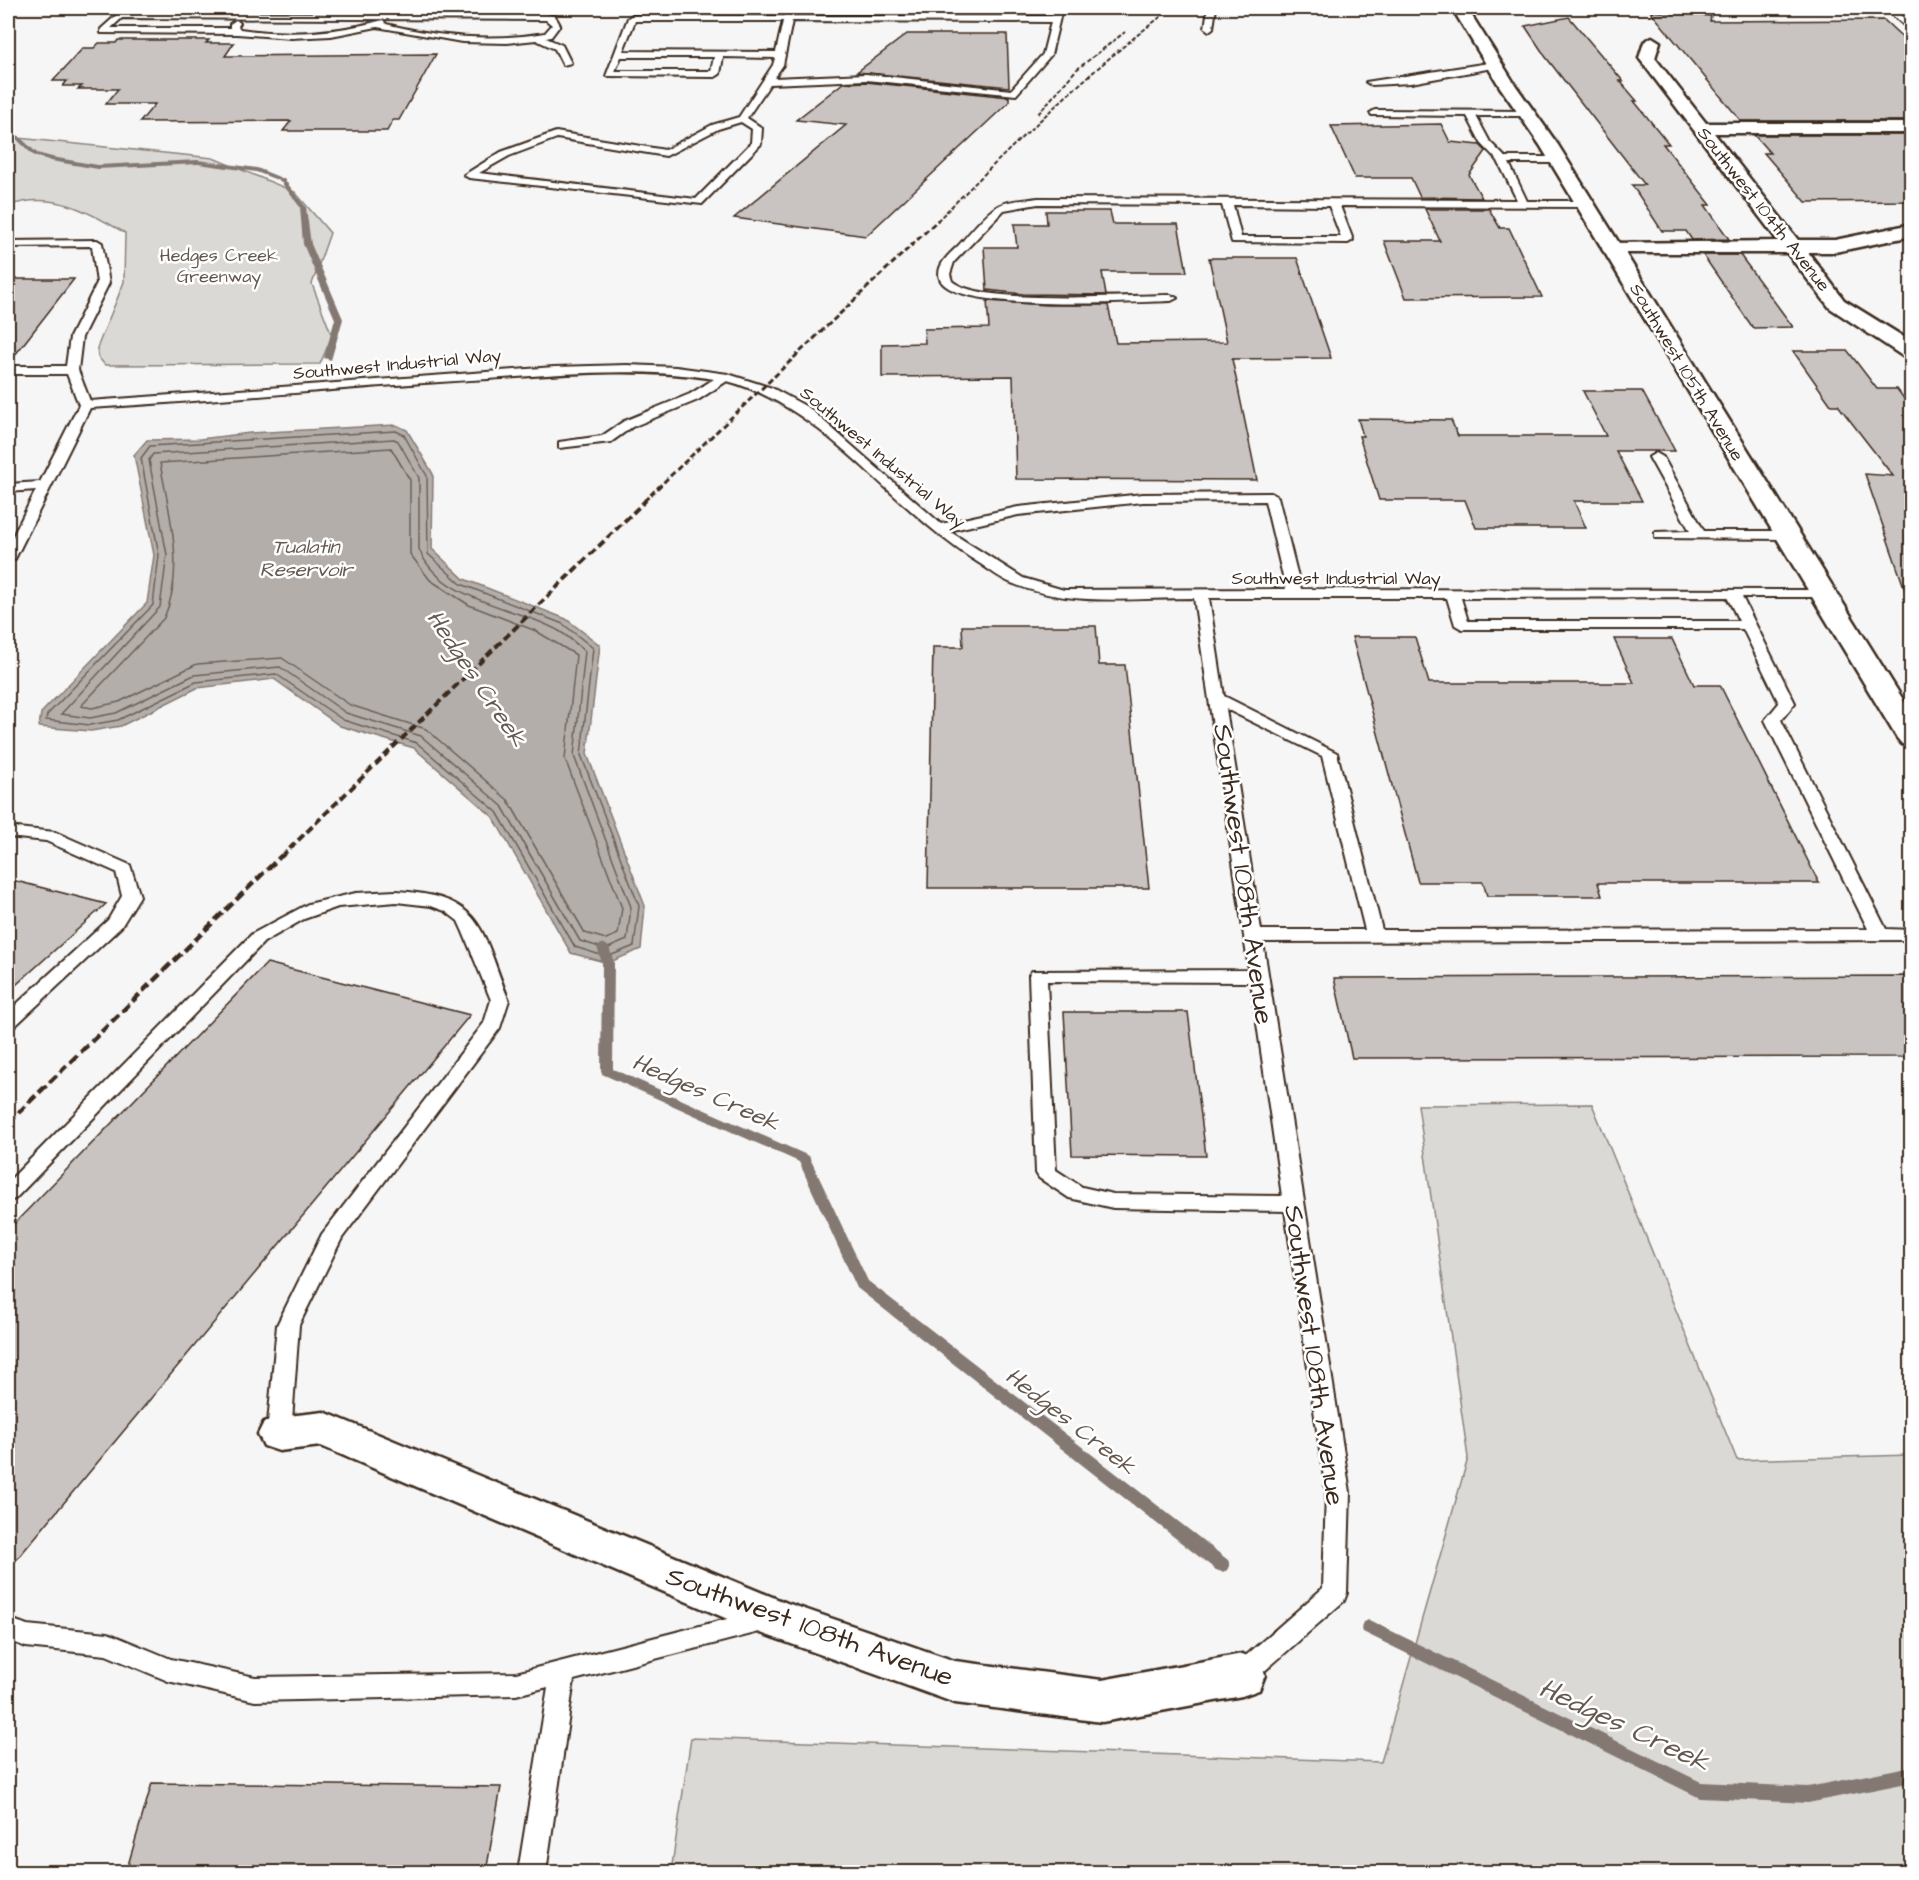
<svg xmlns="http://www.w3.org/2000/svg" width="1919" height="1880" viewBox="0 0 1919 1880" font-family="'Architects Daughter',sans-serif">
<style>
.green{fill:#dbd9d6;stroke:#8b827a;stroke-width:1.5}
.water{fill:#b4aeaa;stroke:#847972;stroke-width:1.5}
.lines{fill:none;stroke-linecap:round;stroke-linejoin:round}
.shore{stroke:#6b5f56;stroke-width:1.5}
.stream{fill:#847972;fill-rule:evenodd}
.building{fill:#c9c3c1;stroke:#3b2a1e;stroke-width:1.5}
.service-casing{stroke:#3b2a1e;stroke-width:4}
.minor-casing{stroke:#3b2a1e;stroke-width:5}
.tertiary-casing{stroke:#3b2a1e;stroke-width:5}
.service{fill:#fff;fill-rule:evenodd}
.minor{fill:#fff;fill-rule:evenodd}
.tertiary{fill:#fff;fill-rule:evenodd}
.rail-far3{stroke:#3b2a1e;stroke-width:2;stroke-dasharray:4.5 2;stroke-linecap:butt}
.rail-far2{stroke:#3b2a1e;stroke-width:3;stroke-dasharray:6 3;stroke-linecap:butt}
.rail-far1{stroke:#3b2a1e;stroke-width:4;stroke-dasharray:8 4;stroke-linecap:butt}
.rail{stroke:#3b2a1e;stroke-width:4.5;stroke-dasharray:10 4.5;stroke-linecap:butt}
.labels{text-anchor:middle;stroke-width:5;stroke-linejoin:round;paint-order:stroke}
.far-street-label{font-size:18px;fill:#3b2a1e;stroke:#fff}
.far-park-label{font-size:18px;fill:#63564c;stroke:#fff}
.far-water-label{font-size:20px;font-style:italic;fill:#65584f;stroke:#fff}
.water-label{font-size:24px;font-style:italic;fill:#65584f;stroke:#fff}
.near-street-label{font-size:27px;fill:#3b2a1e;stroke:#fff}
.near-water-label{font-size:28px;font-style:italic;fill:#65584f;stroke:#fff}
</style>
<rect width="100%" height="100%" fill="#f7f6f6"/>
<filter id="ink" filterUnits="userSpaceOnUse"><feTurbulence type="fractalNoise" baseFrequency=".0167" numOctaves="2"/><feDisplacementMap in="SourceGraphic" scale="12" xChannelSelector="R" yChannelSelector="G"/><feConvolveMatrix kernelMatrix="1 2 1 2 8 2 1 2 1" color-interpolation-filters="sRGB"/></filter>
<g filter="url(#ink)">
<path class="green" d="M8 137 213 158 295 192 330 233 312 284 332 336 320 364 105 365 98 357 97 348 124 282 125 233C88 211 51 190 8 206Z
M1592 1104 1737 1460 1911 1455V1872H671L691 1738 1381 1762 1468 1458 1418 1105Z"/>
<path class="water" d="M396 425 407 430 433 474 432 549 464 579 566 619 600 645 587 754 645 906 641 949 608 963 571 953 493 817 414 748 340 726 274 679 197 688 121 726 91 731 39 727 41 713 147 603 154 555 134 455 147 440 200 439 250 433Z"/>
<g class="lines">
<path class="shore" d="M396 431 404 435 427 476 428 554 461 584 563 624 593 648 581 755 639 906 634 946 607 957 575 947 497 812 417 743 343 720 276 674 196 682 118 720 90 725 46 720 47 715 153 605 159 555 141 458 150 446Z
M394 439 398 441 419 478V549C440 602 516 606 559 631 568 636 577 645 585 651L574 756 631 907 627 940 606 949 580 941 502 806 421 736 346 713 280 667 194 675 116 713 90 718 61 714 160 607 167 555 149 460 153 454Z
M391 448 410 480V554L430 580 469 605 536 631 576 655 565 759 622 908 618 934 606 939 585 933 508 800 426 729 350 705 282 658 197 664 119 702 92 708 81 706 164 618C186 569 169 513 160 463Z"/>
<path class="stream" d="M8 126 37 153 52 157 98 165 198 160 257 168 284 179 306 207 311 244 343 319 331 360 324 358 335 319 303 244 300 207 280 181 256 172 198 164 98 169 51 161 33 155 8 131Z
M603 943 609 947 614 963 613 1069 809 1156 868 1281 1228 1560 1230 1565 1228 1570 1222 1572 1216 1570 857 1288 799 1162 602 1074 601 1071 602 963 597 947Z
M1369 1620 1701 1782 1808 1787 1912 1766V1782L1808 1803 1700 1798 1363 1632 1361 1627 1363 1622Z"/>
</g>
<path class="building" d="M1650 11 1711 16 1710 21 1884 20 1911 45V121H1741Z
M1569 17 1623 81H1620L1637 101H1634L1669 144H1663L1711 205H1705L1729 239 1692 240 1686 231H1662L1632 185H1645L1545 56 1525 26Z
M907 34H1007L1009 87 857 72Z
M118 40H209L206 43H234L225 56 436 54 399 120H393L387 131H283L291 121 140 122 155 104H106L118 89H78L82 86H63L67 81H53L83 48H94L99 43H116Z
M866 82 1009 97V102L866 236 734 218 846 125 796 120 843 83Z
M1441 124 1450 142 1480 145 1486 151 1469 175 1482 198 1420 197 1411 178H1355L1331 126Z
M1754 135H1911V201L1806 202 1764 153H1770Z
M1425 209H1489L1500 228H1509L1542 297 1406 298 1384 241H1440Z
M1046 211H1110L1113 224H1178L1187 272H1102L1106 295 1023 294 987 290 984 247H1017L1014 224H1047Z
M1703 255H1740L1793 327 1753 328Z
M1209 258H1297L1331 358 1232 359 1257 480 1016 479 1013 376 882 377V344L925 343 924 329 989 328 987 301 1047 305H1108L1116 343 1227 342Z
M8 279H74L8 364Z
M1793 351H1848L1877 389H1897L1911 408V592L1906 593 1865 474 1893 476 1838 405H1831Z
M1583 391H1642L1675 451H1616L1642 501H1574L1586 528H1476L1465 500H1379L1359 436H1363L1358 419 1451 420 1458 436H1606Z
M962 626H1096L1099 665H1125L1149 888H928L933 647H963Z
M1352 637H1415L1429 683H1634L1614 639H1672L1694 685H1720L1819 883H1598L1602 896H1487L1483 882H1418Z
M8 879 106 904 8 992Z
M267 963 470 1015 8 1570V1230Z
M1911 976V1057L1352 1058 1334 978Z
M1064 1012H1188L1206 1156 1072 1155Z
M152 1783 501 1787 486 1872H126Z"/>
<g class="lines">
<g class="service-casing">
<path id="service" d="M786 8H794L793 16H1052L1055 8 1062 9 1051 55 1016 95 866 80 770 84 747 118 762 128 761 144 702 204 469 178 464 175 501 152 556 132 665 150 712 125 739 117 773 65 775 58 723 57 720 74 715 77 606 76 628 18 632 15 784 16ZM635 21H783L776 52 623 51ZM792 21 1051 22 1043 54 1011 90 866 74 774 78 783 65ZM621 57H714L711 71H615ZM741 122 752 129 751 143 696 199 479 173 509 156 557 138 666 156 718 129Z
M1208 8H1216L1213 28 1209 31 1205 28Z
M1884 8H1892L1912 25V32Z
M120 12 546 14 555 16 560 25 551 37 546 38 562 45 571 63 563 65 555 49 536 40 507 43 462 42 377 27 331 36 291 38 237 34 101 33V29ZM122 18 546 20 552 25 545 33C492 42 438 37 386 24L383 20C336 33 288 36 240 29L238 26 240 23 236 20 230 24V28H111Z
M1495 62 1500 65 1498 67 1411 83 1371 85 1366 82Z
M1375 110 1528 111 1530 113 1525 116H1476L1490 142 1505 157H1558L1563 160 1558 163H1509L1527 201H1584L1589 204 1584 207 1340 206 1353 240 1348 243 1232 242 1222 205 1038 204 1004 210 954 262 950 274 952 281C980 306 1129 295 1171 295L1177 298 1171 301C1135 302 953 313 940 279 935 265 951 253 959 245 969 234 986 212 998 206 1008 200 1026 200 1038 198L1517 200 1498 161 1481 143 1467 116 1372 115 1370 113ZM1233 205 1329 206 1341 237H1241Z
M97 240 102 243 109 283 82 337 78 370 90 401 554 367 627 365 676 367 728 374 772 388 809 408 941 524 1018 507 1143 494 1271 493 1278 497 1301 589 1828 590 1830 593 1828 596 1823 597H1742L1795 703 1781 720 1886 929 1912 930V940L1263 942 1350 1492 1347 1593 1344 1601 1251 1683 1242 1686 1233 1683 1229 1675 1233 1667 1323 1588 1326 1492 1285 1211 1113 1208 1069 1198 1039 1178 1036 1173 1029 975 1032 971 1249 970 1194 598C1135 598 1070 607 1014 584 1002 580 990 570 979 563 892 510 826 407 727 381L698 400 632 427 611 442 559 448V442L602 436 624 421 690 394 714 379C639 367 563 374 488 379 355 386 222 401 90 408L15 559 8 563V546L36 490 8 492V484L40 482 79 405 67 374H8V366H66L70 337 97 283 92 246 8 247V241ZM1265 501 1286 589 1064 590 1023 578 949 531 1018 515 1143 502ZM1727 597 1739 621H1468L1461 598ZM1209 598H1447L1455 625 1462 629H1743L1779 703 1765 720 1868 929 1382 930 1337 753 1224 696ZM1226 709 1322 756 1365 930H1261ZM1047 981 1251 982 1282 1196 1113 1194 1082 1187 1056 1170Z
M1656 453 1663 457 1704 531H1787L1794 535 1787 539 1655 538V532L1690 531 1649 457Z
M8 827 55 832 130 865 140 896 121 927 15 1026 8 1028V1012L108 920 122 896 116 872 46 841 8 837Z
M396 891C485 896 480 929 509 1000L500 1028 342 1238 299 1325 291 1434 287 1441 279 1443 271 1441 267 1434 277 1325 322 1234 484 1023 491 1000 463 932 458 921 445 911 431 906 396 902 338 907 304 919 264 942 15 1199 8 1201V1182L252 934 308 904 356 893Z
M766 1609 775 1612 778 1620 775 1628 574 1680 546 1872H518L548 1687 516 1695 255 1701 168 1681 106 1655 26 1647 8 1640V1618L27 1625 108 1633 171 1659 255 1677 516 1673Z"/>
</g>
<g class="minor-casing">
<path id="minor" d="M1652 37 1660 42 1655 58 1706 123H1912V133H1714L1798 240H1835L1912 224V236L1835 252H1808L1844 300 1912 342V358L1904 357 1830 308 1787 253H1605L1602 249 1605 245 1612 243 1778 241 1639 58 1644 42Z
M324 1412 787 1603 955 1661 1102 1680 1242 1654 1259 1660 1265 1675 1259 1690 1242 1696 1102 1722 955 1703 758 1632 321 1446 279 1451 264 1446 258 1434 264 1422 279 1417Z"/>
</g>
<g class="tertiary-casing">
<path id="tertiary" d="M1452 8H1467L1516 86 1558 145 1912 714V747L1902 744 1897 738 1540 145 1500 87Z"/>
</g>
<use href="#service" class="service"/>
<use href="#minor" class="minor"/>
<use href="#tertiary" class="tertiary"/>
<path class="rail-far3" d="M1038 114 1076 70 1125 32
M937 221C1012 146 1087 72 1172 8"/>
<path class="rail-far2" d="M644 501 938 220"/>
<path class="rail-far1" d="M281 857 646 500"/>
<path class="rail" d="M8 1123 282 855"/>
</g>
</g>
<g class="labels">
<g class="far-street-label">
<text transform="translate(1764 209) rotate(52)" y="6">Southwest 104th Avenue</text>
<text transform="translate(397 364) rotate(-5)" y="6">Southwest Industrial Way</text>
<text transform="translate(1687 372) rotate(59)" y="6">Southwest 105th Avenue</text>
<text transform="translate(883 457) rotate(40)" y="6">Southwest Industrial Way</text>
<text x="1336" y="584">Southwest Industrial Way</text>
</g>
<g class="far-park-label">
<text x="219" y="261">Hedges Creek<tspan x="219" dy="21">Greenway</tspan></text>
</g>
<g class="far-water-label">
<text x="306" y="553">Tualatin<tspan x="306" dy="23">Reservoir</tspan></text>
</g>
<g class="water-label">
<text transform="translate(477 678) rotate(56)" y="8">Hedges Creek</text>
<text transform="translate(706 1092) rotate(24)" y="8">Hedges Creek</text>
<text transform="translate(1071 1421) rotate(38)" y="8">Hedges Creek</text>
</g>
<g class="near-street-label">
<text transform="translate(1244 874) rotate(82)" y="9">Southwest 108th Avenue</text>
<text transform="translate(1315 1355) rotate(82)" y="9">Southwest 108th Avenue</text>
<text transform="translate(810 1626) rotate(20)" y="9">Southwest 108th Avenue</text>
</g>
<g class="near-water-label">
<text transform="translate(1625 1724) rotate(25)" y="10">Hedges Creek</text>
</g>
</g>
<rect width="1919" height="1880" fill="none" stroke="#fff" stroke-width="30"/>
<rect x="15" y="15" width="1889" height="1850" fill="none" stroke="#3b2a1e" stroke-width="2" filter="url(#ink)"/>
</svg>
